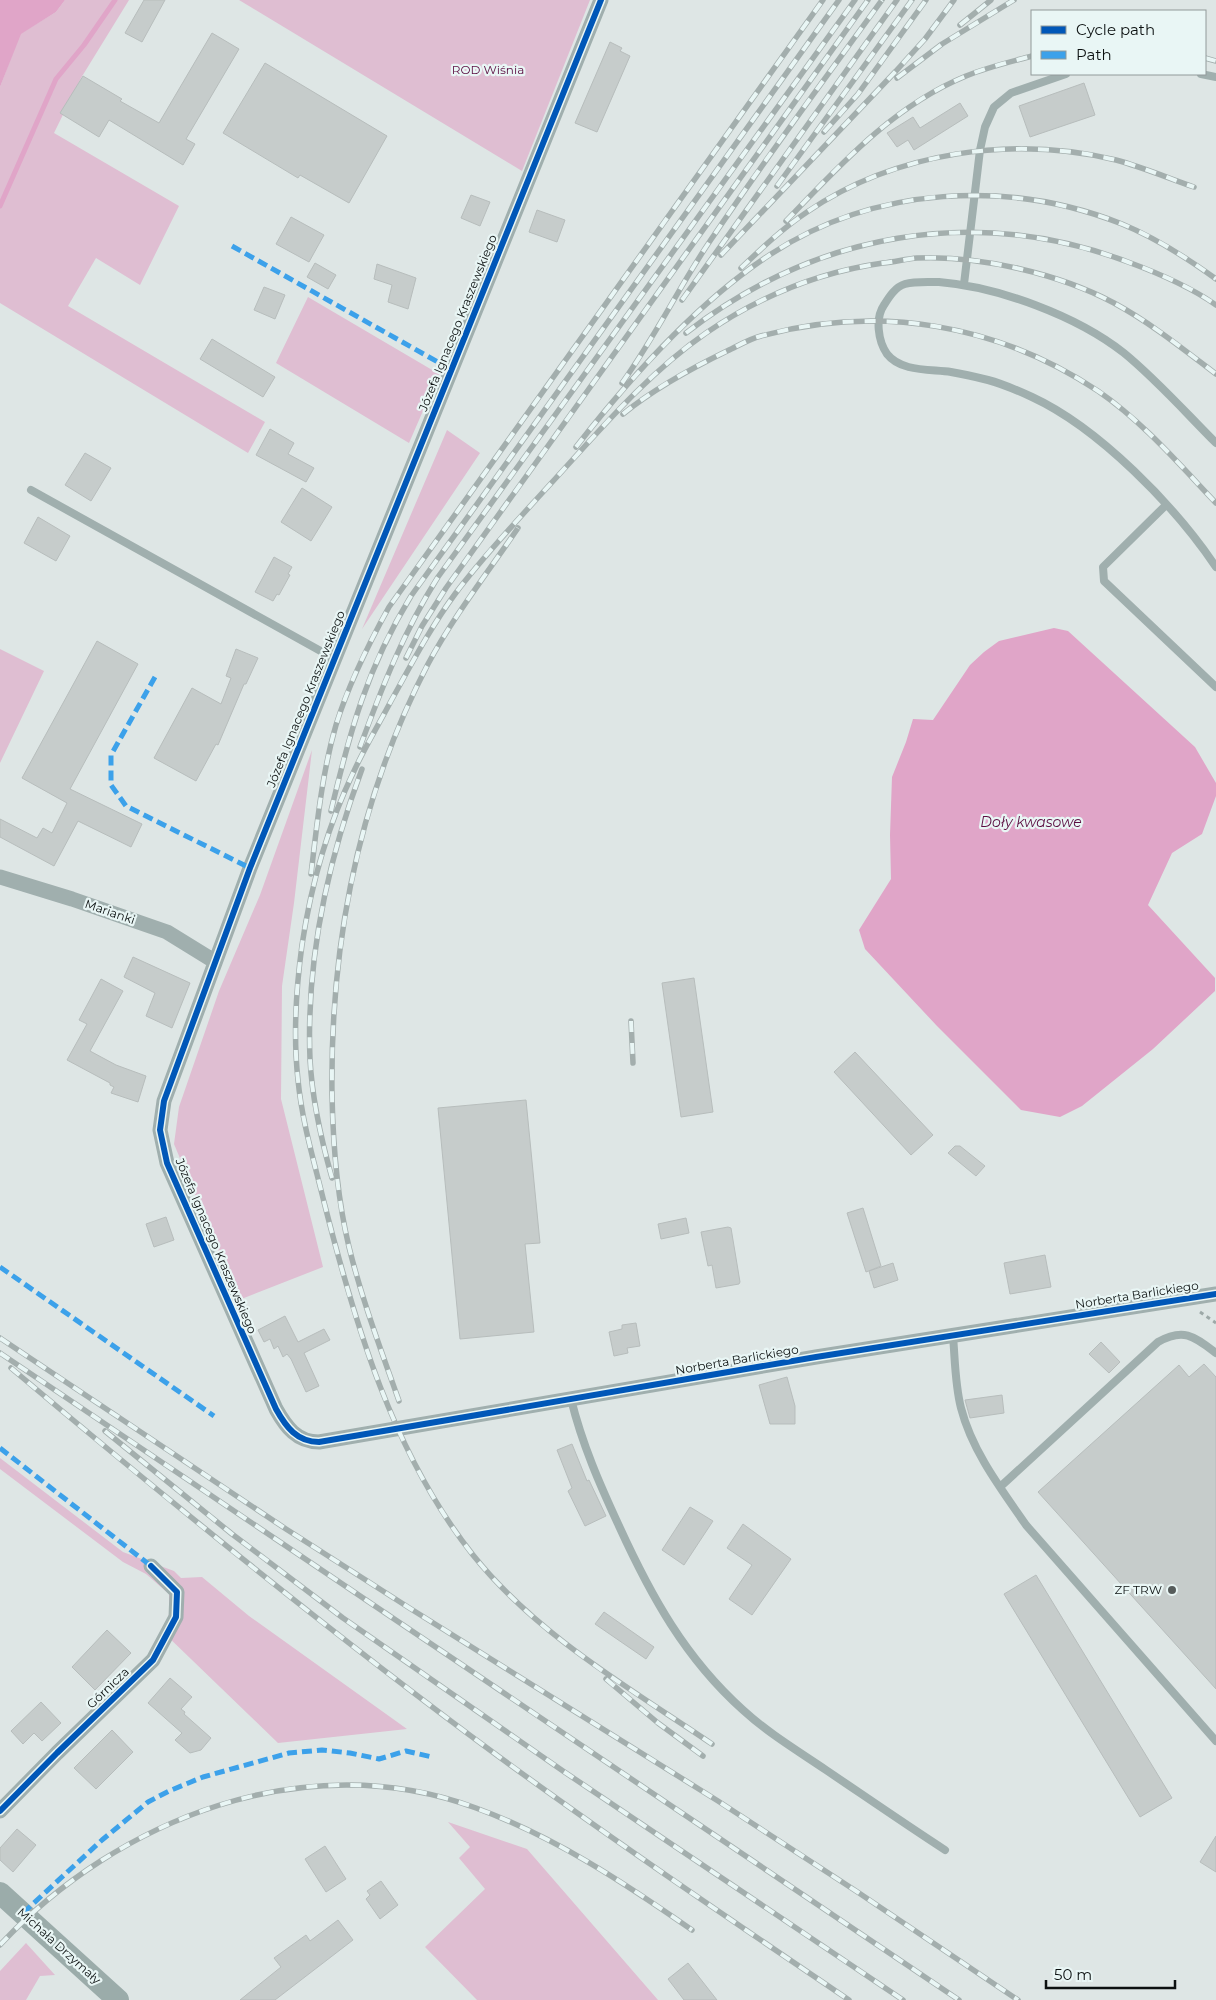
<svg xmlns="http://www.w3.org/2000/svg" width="1216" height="2000" viewBox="0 0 1216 2000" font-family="Montserrat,sans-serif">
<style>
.green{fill:#dfbed2}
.water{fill:#e0a5c8}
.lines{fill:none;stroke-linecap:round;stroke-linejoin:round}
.stream{stroke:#e0a5c8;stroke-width:5}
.building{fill:#c6cccb;stroke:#b7bdbc}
.path{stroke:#9da9a8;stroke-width:3;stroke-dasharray:4 4;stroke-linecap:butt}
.lane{stroke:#a0afae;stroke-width:8}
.street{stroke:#a0afae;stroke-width:15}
.secondary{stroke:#9bacaa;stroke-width:22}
.rail-casing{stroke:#a3aead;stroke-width:5.5}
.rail{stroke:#e9f6f5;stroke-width:4;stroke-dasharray:11;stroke-linecap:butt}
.quiet{stroke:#3ca1ea;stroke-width:5;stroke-dasharray:10 5;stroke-linecap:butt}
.cycleway-casing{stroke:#e9f6f5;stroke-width:9}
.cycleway{stroke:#0057b8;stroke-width:6}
.poi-dot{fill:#565c5b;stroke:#e9f6f5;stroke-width:2}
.labels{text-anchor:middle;stroke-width:4.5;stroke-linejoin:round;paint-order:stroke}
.park-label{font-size:12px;fill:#5a0b40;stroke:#e9f6f5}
.street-label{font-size:12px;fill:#0c1111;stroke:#e9f6f5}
.poi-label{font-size:12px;fill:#0c1111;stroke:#e9f6f5;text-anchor:end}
.water-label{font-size:14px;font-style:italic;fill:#5b0d41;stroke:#e9f6f5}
</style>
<rect width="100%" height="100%" fill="#dee6e5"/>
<path class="green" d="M65 0H129L81 78 54 133 179 206 140 285 96 258 68 306 265 422 248 453 0 303V87L20 34 56 12Z
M239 0H590L522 171Z
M308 297 439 374 409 443 276 363Z
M447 430 480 453 362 629Z
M0 649 44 671 0 763Z
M312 750 294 903 282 986 281 1099 323 1267 239 1300 174 1144 179 1107 219 991 260 895Z
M0 1458 123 1552 174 1571 181 1578 202 1577 249 1616 407 1729 278 1743 163 1632 169 1614V1594L146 1574 123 1562 0 1469Z
M448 1822 527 1849 658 2000H477L425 1947 485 1889 459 1858 470 1847Z
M26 1943 55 1975 40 1976 26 2000H0V1971Z"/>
<path class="water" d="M0 0H65L56 12 21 34 0 87Z
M1054 628 1068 631 1195 747 1216 783V796L1202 834 1172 853 1148 905 1215 978V991L1153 1049 1082 1106 1060 1117 1021 1110 937 1026 865 949 859 930 891 879 890 835 892 777 906 742 913 719 933 720 970 665 984 652 999 641Z"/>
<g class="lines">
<path class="stream" d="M0 206 56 79 84 45 115 0"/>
</g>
<path class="building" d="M144 0H165L142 42 125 33Z
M212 33 239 49 186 139 195 144 183 165 109 120 99 137 60 113 83 76 122 99 120 101 159 123Z
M610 42 622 48 620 51 630 56 597 132 575 123Z
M265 63 387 136 349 203 300 175 298 178 223 133Z
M1084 83 1095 115 1030 137 1019 106Z
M960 103 968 116 914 150 908 140 897 147 887 133 913 117 920 128Z
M471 195 490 202 480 226 461 218Z
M537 210 565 220 557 242 529 232Z
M291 217 324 235 309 262 276 244Z
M315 263 336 275 328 289 307 277Z
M377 264 416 278 408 309 388 302 392 285 374 279Z
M264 287 285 295 275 319 254 310Z
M212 339 275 377 263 397 200 359Z
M270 429 294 443 288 454 314 468 306 482 256 455Z
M85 453 111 468 91 501 65 485Z
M302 488 332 507 311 541 281 522Z
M38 517 70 536 56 561 24 543Z
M274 557 292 567 288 574 290 575 279 595 277 594 273 601 255 592Z
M97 641 138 664 70 789 142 824 131 847 78 821 54 866 0 837V819L37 838 43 828 52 833 67 803 22 778Z
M236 649 258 658 246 684H244L218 745 216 744 196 781 154 758 192 688 221 704 231 678 226 676Z
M133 957 190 983 172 1028 146 1016 155 993 124 977Z
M694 978 713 1112 681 1117 662 983Z
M101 979 123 991 90 1051 116 1065 146 1076 138 1102 111 1093 114 1087 110 1085V1083L67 1060 87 1024 79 1020Z
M855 1052 933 1135 911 1155 834 1072Z
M526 1100 540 1243 525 1244 534 1332 460 1339 438 1108Z
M955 1146H960L985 1166 976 1176 948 1153Z
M863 1208 881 1266 866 1272 847 1213Z
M166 1217 174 1240 154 1247 146 1224Z
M686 1218 689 1233 661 1239 658 1224Z
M728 1227 731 1228 740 1282 739 1284 716 1288 712 1265 708 1266 701 1232Z
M1045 1255 1051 1287 1010 1294 1004 1263Z
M893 1263 898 1280 874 1288 869 1271Z
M285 1316 298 1342 324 1329 330 1340 304 1353 319 1386 306 1392 291 1359 287 1354 283 1357 278 1346 274 1349 270 1339 264 1342 258 1330Z
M636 1323 640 1346 627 1348 628 1353 614 1356 609 1332 622 1329V1325Z
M1101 1342 1120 1362 1109 1373 1089 1354Z
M1204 1364 1216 1377V1689L1038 1492 1179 1365 1189 1377Z
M787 1377 795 1406V1424H770L759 1385Z
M1002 1395 1004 1413 970 1418 965 1400Z
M572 1444 587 1481 589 1480 606 1516 585 1526 568 1491 572 1488 557 1450Z
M690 1507 713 1521 684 1565 662 1550Z
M743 1524 791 1559 752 1615 729 1599 752 1565 727 1548Z
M1036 1575 1172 1798 1140 1817 1004 1594Z
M604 1612 654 1647 646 1659 595 1624Z
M107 1630 131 1653 95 1690 72 1667Z
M170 1678 192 1697 181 1709 185 1712 184 1714 211 1738 201 1750 190 1753 175 1740 182 1733 148 1703Z
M41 1702 61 1723 42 1741 34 1733 23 1744 11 1731Z
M112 1730 133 1752 96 1789 74 1768Z
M17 1829 36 1845 13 1872 0 1860V1848Z
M1216 1836V1872L1200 1862Z
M325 1846 346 1879 326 1892 305 1859Z
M381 1881 398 1905 380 1919 366 1899 370 1895 367 1891Z
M338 1920 353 1940 275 2000H240L281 1967 274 1958 306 1935 310 1941Z
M688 1963 717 2000H684L668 1979Z"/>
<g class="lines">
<path class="path" d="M1200 1312 1216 1323"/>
<path class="lane" d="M1201 74 1216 77
M964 284 980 150 985 127 994 107 1011 93 1066 74
M1216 443C1186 413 1157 380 1124 353 1077 316 999 287 939 282 928 282 915 281 905 284 895 287 889 297 884 305 875 318 878 341 887 354 901 372 930 369 951 372 963 374 976 377 988 380 1003 384 1019 391 1032 397 1099 428 1175 506 1216 567
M31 490 335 659
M1166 505 1103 567 1104 581 1216 687
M953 1336C955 1359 955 1385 961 1408 972 1451 1001 1489 1026 1525L1216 1741
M571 1399C582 1444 600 1485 619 1526 651 1596 685 1658 743 1710 768 1733 798 1751 826 1770 866 1797 905 1824 945 1850
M1000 1487 1158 1342C1184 1327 1195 1337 1216 1353"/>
<path class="street" d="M601 0 250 868 164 1101 160 1130 167 1163 276 1409C286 1427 297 1442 319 1442L816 1357 1216 1294
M0 877 72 899 167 932 214 961
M0 1811 57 1753 153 1660 176 1617 177 1592 151 1566"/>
<path class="secondary" d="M0 1893 118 2000"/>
<g class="rail-casing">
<path id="rail" d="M960 25 991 0
M1205 58 1216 61
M897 78 942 44 1014 0
M824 132 858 94 926 0
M777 186 912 0
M786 221C840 165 893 106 966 76 988 67 1010 62 1032 56
M721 255 896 71 925 39 954 0
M741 268C762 248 783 228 807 212 895 152 1013 135 1116 160 1142 167 1168 178 1194 187
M682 300 897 0
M686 333C815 233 974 204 1128 262 1158 273 1189 286 1216 305
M622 383C655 337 679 287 710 241 765 159 824 80 882 0
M623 414C655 388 690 369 727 351 738 346 749 339 761 336 879 304 997 324 1098 391 1143 422 1179 464 1216 503
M576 447C629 379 699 301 771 254 875 186 1009 179 1122 224 1156 238 1187 258 1216 279
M406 658 422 626 446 588 868 0
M360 747C382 687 404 631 438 577L855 0
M331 811C350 731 367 668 411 596L839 0
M311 874C317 824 322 773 336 725 349 683 368 645 389 607L823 0
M631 1021 633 1063
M332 1178C321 1139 312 1099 310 1059 306 960 328 860 362 769
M0 1338 286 1529 411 1609 718 1801 856 1891 1018 2000
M0 1353 959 2000
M11 1368C170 1502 331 1633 498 1756 613 1840 731 1920 849 2000
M399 1401C381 1350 362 1300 349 1247 337 1197 333 1146 332 1095 330 945 359 797 428 664 453 617 488 572 518 528
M105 1431 232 1534 343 1618 563 1771 903 2000
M606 1679 658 1723 703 1756
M712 1744C628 1687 537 1635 473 1555 393 1454 355 1324 324 1202 314 1161 302 1122 298 1080 293 1035 296 989 302 945 311 885 328 825 354 771 365 747 379 724 391 701 411 665 430 628 455 594 482 558 513 525 544 491 595 436 644 376 706 333 760 296 819 272 883 263 894 262 906 259 917 258 979 255 1060 274 1114 303 1151 323 1183 349 1216 374
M0 1945C118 1818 307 1745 476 1808 555 1837 623 1882 692 1930"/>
</g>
<use href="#rail" class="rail"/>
<path class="quiet" d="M232 246 452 370
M155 677 111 755V785L126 806 250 868
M0 1267 214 1416
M0 1448 151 1566
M23 1913 102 1840 148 1802 169 1791 203 1777 289 1753 322 1750 350 1753 379 1759 406 1751 432 1757"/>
<g class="cycleway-casing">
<path id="cycleway" d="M601 0 250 868 164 1101 160 1130 167 1163 276 1409C286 1427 297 1442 319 1442L816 1357 1216 1294
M0 1811 57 1753 153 1660 176 1617 177 1592 151 1566"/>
</g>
<use href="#cycleway" class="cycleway"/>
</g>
<circle class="poi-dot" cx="1172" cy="1590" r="5"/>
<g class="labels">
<g class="park-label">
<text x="488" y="74">ROD Wiśnia</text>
</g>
<g class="street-label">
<text transform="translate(458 323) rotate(-68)" y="4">Józefa Ignacego Kraszewskiego</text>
<text transform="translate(306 699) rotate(-68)" y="4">Józefa Ignacego Kraszewskiego</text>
<text transform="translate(110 912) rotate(19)" y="4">Marianki</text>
<text transform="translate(216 1246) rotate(67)" y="4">Józefa Ignacego Kraszewskiego</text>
<text transform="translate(1137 1295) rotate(-9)" y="4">Norberta Barlickiego</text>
<text transform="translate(737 1360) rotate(-10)" y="4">Norberta Barlickiego</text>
<text transform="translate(108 1688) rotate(-44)" y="4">Górnicza</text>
<text transform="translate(59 1946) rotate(42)" y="4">Michała Drzymały</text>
</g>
<g class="poi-label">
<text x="1162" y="1594">ZF TRW</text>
</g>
<g class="water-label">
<text x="1031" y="827">Doły kwasowe</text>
</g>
</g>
<rect x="1031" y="10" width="175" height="65" fill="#e9f6f5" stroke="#919a9a"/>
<rect x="1041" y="26" width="25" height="8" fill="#0057b8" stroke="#919a9a"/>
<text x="1076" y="35" font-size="15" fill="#0c1111">Cycle path</text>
<rect x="1041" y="51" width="25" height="8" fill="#3ca1ea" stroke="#919a9a"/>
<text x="1076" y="60" font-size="15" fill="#0c1111">Path</text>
<path d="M1046 1980v8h129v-8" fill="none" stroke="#0c1111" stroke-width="2.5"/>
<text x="1054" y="1980" font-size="15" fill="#0c1111" stroke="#e9f6f5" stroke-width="4" paint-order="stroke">50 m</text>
</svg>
